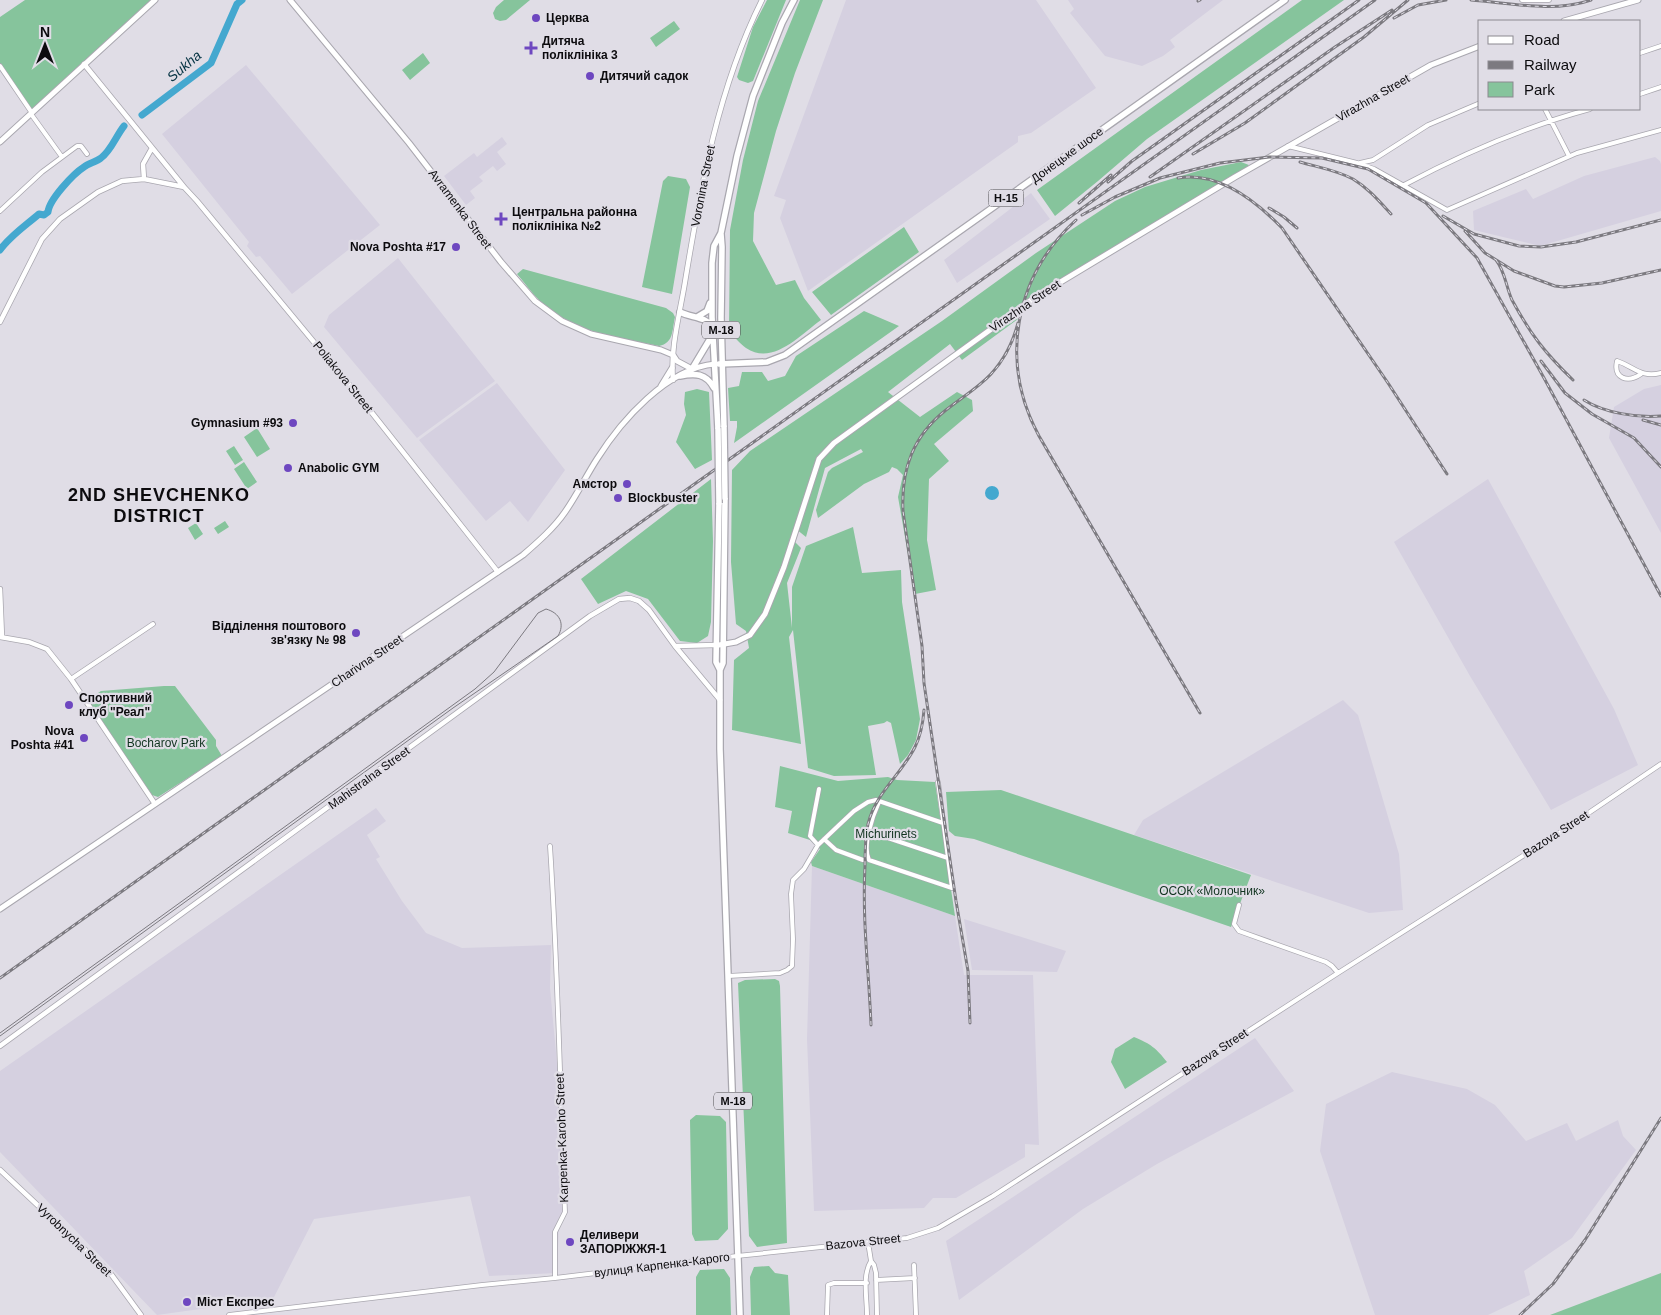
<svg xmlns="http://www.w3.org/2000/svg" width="1661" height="1315" viewBox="0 0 1661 1315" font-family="Helvetica,sans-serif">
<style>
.built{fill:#d5d0e0}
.green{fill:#86c49c}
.water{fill:#44a8cf}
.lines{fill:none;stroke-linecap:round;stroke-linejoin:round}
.river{stroke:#44a8cf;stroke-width:7}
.minor-casing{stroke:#a9a7af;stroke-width:5.5}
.tertiary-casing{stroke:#a9a7af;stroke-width:6}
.secondary-casing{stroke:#a9a7af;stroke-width:7}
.primary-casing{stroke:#a9a7af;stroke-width:8}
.trunk-casing{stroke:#a9a7af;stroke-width:8}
.minor{stroke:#fff;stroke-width:4}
.tertiary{stroke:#fff;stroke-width:4.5}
.secondary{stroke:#fff;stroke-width:5}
.primary{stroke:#fff;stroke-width:5.5}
.trunk{stroke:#fff;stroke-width:5.5}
.tram{stroke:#7c7a80;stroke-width:1}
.rail-casing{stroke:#7c7a80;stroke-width:3}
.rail{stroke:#e0dde6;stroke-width:1;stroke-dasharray:4;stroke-linecap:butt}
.trunk-bridge-casing{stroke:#a9a7af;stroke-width:8;stroke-linecap:butt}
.trunk-bridge{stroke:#fff;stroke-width:5.5}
.poi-dot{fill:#6e47c0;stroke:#e0dde6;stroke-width:2}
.labels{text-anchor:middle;stroke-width:4.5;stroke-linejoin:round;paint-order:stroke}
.shield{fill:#e0dde6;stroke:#4c4a4f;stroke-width:1}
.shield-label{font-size:11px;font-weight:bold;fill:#0c0b0e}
.poi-label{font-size:12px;font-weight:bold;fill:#0c0b0e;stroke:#e0dde6;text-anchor:start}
.street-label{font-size:12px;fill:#0c0b0e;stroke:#e0dde6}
.park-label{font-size:12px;fill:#113420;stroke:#e0dde6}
.water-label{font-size:14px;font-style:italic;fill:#063444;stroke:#e0dde6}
.district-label{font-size:18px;font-weight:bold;letter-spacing:1px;fill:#0c0b0e;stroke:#e0dde6}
</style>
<rect width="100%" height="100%" fill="#e0dde6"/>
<path class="built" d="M846 0H1036L1096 88 1031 133 1018 136V142L808 291 780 218 786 200 774 196Z
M1068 0H1223L1170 40 1175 47 1163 56 1142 66 1105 56 1070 13 1074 9Z
M246 65 380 225 292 294 260 256 256 257 247 246 249 242 162 134Z
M502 137 507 144 497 152 506 164 497 171 493 166 479 177 483 181 470 191 475 198 466 205 444 176 474 153 477 157Z
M1655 157 1660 161 1661 164V211L1540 246 1474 230 1473 211 1526 189 1533 199 1584 176Z
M1031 193 1050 219 957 283 944 260Z
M398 258 495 381 417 438 324 327 329 315Z
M497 383 565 470 528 522 510 501 486 521 419 440Z
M1661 385V533L1609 438 1614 407 1644 389Z
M1488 479 1614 709 1638 765 1551 810 1470 676 1394 542Z
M1343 700 1358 715 1399 854 1403 910 1369 913 1134 835 1143 820Z
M376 808 386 821 367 835 380 857 376 859 402 901 426 933 462 948 551 945 550 988 562 1117 565 1208 559 1223 557 1273 489 1276 470 1196 314 1219 273 1299 157 1315 0 1152V1071Z
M812 866 955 916 964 975H1033L1039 1145 1025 1144V1157L956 1198H933L924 1208 814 1211 807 1039Z
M964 919 1066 951 1057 972 972 970Z
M1255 1038 1294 1091 1157 1164 1083 1209 959 1300 946 1241Z
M1392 1072 1467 1089 1495 1105 1526 1141 1567 1123 1576 1141 1618 1120 1623 1136 1636 1150 1572 1238 1524 1271 1530 1295 1488 1315H1375L1320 1151 1326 1104Z"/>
<path class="green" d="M25 0H155L31 114 0 66V17Z
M504 0H530L506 20 500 21 495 19 493 13 496 7Z
M767 0H786L753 81 748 83 739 80 737 77 753 27Z
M800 0H823L795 73 776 131 754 213 753 241 776 285 795 280 804 298 821 320C800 335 773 366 746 348 740 344 734 336 729 331L730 230 743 160 758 101Z
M1302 0H1344L1147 139 1098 181 1055 216 1037 190Z
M674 21 680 29 656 47 650 38Z
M423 53 430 63 410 80 402 70Z
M1241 162 1249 165 1235 177 1015 312 1018 319 962 360 950 344 888 392 920 417 957 392 972 400 973 411 934 444 949 461 929 479 927 540 936 590 915 594 898 497 903 475 897 469 892 467 889 472 864 484 818 518 816 510 828 472 832 468 863 452 861 449 825 468 806 537 796 529 793 540 801 548 787 583 792 628V587L806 546 853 527 862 573 901 570 902 602 920 719 916 740 908 755 900 764 891 723 887 721 884 723 868 726 876 775 834 776 808 768 793 630 789 637 801 744 732 730 734 660 749 648 746 631 736 624 731 562 732 470 750 451 942 321 1036 253 1115 201 1145 187 1201 170Z
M668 176 686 179 690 187 672 294 642 287 663 181Z
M904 227 919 252 831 315 812 292Z
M523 269 666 308 673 313 675 317C672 330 674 343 659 346 615 337 574 333 539 300 531 292 524 282 517 274Z
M864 311 899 326 734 443 737 427V421H730L728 388 739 386 742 372H762L768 381 785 376 796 356Z
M697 389 709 392 712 460 695 469 676 442 686 415 684 404 685 392Z
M257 428 270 449 257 457 244 437Z
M234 446 243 460 235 465 226 451Z
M244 462 257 482 247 489 234 469Z
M711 479 713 541 711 622 708 636 697 643 680 641 648 599 626 591 598 604 581 579Z
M225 521 229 527 218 534 214 528Z
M196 523 203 534 195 540 188 528Z
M164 686H175L216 740V746L222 756 158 797 152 795 87 700 101 691Z
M780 766 838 781 888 777 897 780 935 782 955 916 812 866 811 862 820 849 810 840 788 833 792 811 775 807Z
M1001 790 1251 875 1231 927 974 839 955 836 949 831 946 792Z
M775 979 779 981 780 986 787 1243 757 1247 749 1236 738 983 745 980Z
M1134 1037C1151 1044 1156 1048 1167 1062L1125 1089 1111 1062 1115 1049Z
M696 1115 720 1116 726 1122 728 1229 718 1240 695 1241 692 1234 690 1120Z
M769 1266 775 1273 788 1275 790 1315H751L750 1277 754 1267Z
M724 1269 730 1278 731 1315H696V1277L700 1270Z
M1661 1273V1315H1550Z"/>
<path class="water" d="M985 493a7 7 0 1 1 14 0a7 7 0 1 1-14 0Z"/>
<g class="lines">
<path class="river" d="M142 115 211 63 237 4 242 0
M0 250C10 236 25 226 39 214L44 215 48 212C49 200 73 174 84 167 89 163 96 162 101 158 111 151 116 136 124 126"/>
<g class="minor-casing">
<path id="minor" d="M1522 0H1549
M1640 53 1661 46
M0 66 32 113
M1640 94 1661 87
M1545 109 1569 156
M31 114 62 157
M1288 146 1357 163 1374 169 1447 210 1577 153 1661 130
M1360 163 1373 160 1428 125 1480 103
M1404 185C1464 153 1524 127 1590 109
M0 211 42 172 77 146H81L87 154
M1641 374C1628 383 1613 379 1617 361 1635 367 1640 378 1661 373
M71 679 153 624
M879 802C873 815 862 846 869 860L952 888 938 782
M870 832 948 858
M824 839 836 850 863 860
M818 845 810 836 819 789
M1239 905 1234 924 1239 931 1326 962 1332 966 1338 973
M728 976 780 973 787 970 792 966 793 939 791 894 793 880 804 869 818 845 838 826 854 811 868 802 876 800 943 823
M868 1242 871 1261 874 1265 876 1273 877 1315
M914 1265 916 1315
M555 1278 737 1256 907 1238 938 1228 993 1196 1338 973 1556 835 1661 764
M876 1280 915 1278
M229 1315 482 1285 555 1278V1232L565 1212C560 1090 558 968 550 846
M827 1315 828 1285 834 1283H867
M867 1315C867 1298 862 1275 871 1261"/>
</g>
<g class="tertiary-casing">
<path id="tertiary" d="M84 64 184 187 197 201 361 399 498 572
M144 179 184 187
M0 322 42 239 60 219 98 192 122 181 144 179 143 164 152 148
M673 380C670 348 680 313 685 282 701 185 718 88 762 0
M0 589 2 637
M0 637 29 642 47 649 71 679 155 804
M676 646 716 645
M0 1046 590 616 619 599 630 598 639 601 649 610 675 646 720 700
M0 1170 111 1274 141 1315"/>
</g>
<g class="secondary-casing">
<path id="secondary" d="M290 0 409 143 501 262 535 301 562 321 591 334 661 350 673 355 677 361 692 369
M1564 21 1638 0
M0 142 155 0
M661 386 672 368
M719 645 736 642 750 635 765 614 784 567 819 459 834 443 1034 298 1235 177 1431 65 1480 46
M0 909 523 555C538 542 554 528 565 512 577 495 586 476 597 459 621 421 667 368 715 364"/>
</g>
<g class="primary-casing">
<path id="primary" d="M719 364 767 362 785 355 1285 0"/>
</g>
<g class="trunk-casing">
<path id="trunk" d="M721 234 722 247 721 318 724 427
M680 312C691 318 705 316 713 327
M697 317 707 311 710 303
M692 369 713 334
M680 376C695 373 706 373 714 388
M718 429 712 317V263L714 246 721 233 737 156 753 96 782 23 794 0
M725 498 723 663 720 670V749L740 1315
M719 503 716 662 720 670"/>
</g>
<use href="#minor" class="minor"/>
<use href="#tertiary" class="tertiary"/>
<use href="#secondary" class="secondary"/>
<use href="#primary" class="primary"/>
<use href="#trunk" class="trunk"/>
<path class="tram" d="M0 1033 475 689 494 672 538 613 546 609C560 613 565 624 558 636L453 708 0 1036"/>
<g class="rail-casing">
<path id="rail" d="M1471 0C1510 3 1554 13 1591 0
M1198 1 1200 0
M1394 18 1418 5 1446 0
M1193 154 1245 123 1364 37 1408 0
M1300 162C1317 167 1336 170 1353 179 1368 188 1379 201 1391 214
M1150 177 1335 47 1392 10
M1178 178C1218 171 1256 201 1282 228L1388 383 1447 474
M1108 182 1132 161 1359 0
M1079 203 1111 175
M1269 208 1284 217 1297 228
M1082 215 1115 197 1160 178 1220 163 1269 157 1322 158 1368 169 1426 203 1477 258 1544 378 1661 596
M1443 216 1474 234 1519 246 1541 247 1576 242 1661 220
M1076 220C1014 277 999 362 1039 436L1200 713
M1465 231 1485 253 1514 271 1555 286 1564 287 1602 283 1661 270
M1496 260C1505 271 1506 287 1512 300 1531 335 1545 353 1573 380
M1541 361 1565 393 1592 414 1634 438 1661 467
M1584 400C1604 413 1638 418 1661 416
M1643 420 1661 425
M0 978 1375 0
M970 1023 968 971 956 901 924 683 922 646 903 511C901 469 913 436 946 410 961 398 978 388 991 374 1005 359 1013 342 1018 323
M871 1025C869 972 862 920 865 866 865 852 865 838 868 824 876 792 901 775 915 747 921 735 923 723 924 710
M1520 1315 1553 1284 1585 1240 1661 1118"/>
</g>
<use href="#rail" class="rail"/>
<g class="trunk-bridge-casing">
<path id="trunk-bridge" d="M724 427 725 498
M718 429 719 503"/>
</g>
<use href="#trunk-bridge" class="trunk-bridge"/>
</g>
<g class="poi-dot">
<circle cx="536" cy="18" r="5"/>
<path d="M528.5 40.5h5v5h5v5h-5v5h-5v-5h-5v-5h5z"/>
<circle cx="590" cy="76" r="5"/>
<path d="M498.5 211.5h5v5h5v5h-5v5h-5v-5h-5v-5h5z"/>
<circle cx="456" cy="247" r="5"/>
<circle cx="293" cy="423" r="5"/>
<circle cx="288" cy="468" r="5"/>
<circle cx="627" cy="484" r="5"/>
<circle cx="618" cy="498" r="5"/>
<circle cx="356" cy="633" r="5"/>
<circle cx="69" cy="705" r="5"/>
<circle cx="84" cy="738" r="5"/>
<circle cx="570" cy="1242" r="5"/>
<circle cx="187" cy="1302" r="5"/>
</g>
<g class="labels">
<g class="shield">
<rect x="988.5" y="189.5" width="35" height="17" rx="4"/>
<rect x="702" y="321.5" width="38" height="17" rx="4"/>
<rect x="714" y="1092.5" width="38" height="17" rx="4"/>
</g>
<g class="shield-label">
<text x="1006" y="202">Н-15</text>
<text x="721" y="334">М-18</text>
<text x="733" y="1105">М-18</text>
</g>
<g class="poi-label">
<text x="546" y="22">Церква</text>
<text x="542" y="45">Дитяча<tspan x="542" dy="14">поліклініка 3</tspan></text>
<text x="600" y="80">Дитячий садок</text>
<text x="512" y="216">Центральна районна<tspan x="512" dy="14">поліклініка №2</tspan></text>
<text x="446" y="251" text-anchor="end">Nova Poshta #17</text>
<text x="283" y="427" text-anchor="end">Gymnasium #93</text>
<text x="298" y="472">Anabolic GYM</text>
<text x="617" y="488" text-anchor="end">Амстор</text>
<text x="628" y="502">Blockbuster</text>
<text x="346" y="630" text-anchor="end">Відділення поштового<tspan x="346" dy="14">зв'язку № 98</tspan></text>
<text x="79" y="702">Спортивний<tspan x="79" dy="14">клуб "Реал"</tspan></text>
<text x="74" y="735" text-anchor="end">Nova<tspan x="74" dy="14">Poshta #41</tspan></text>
<text x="580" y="1239">Деливери<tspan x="580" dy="14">ЗАПОРІЖЖЯ-1</tspan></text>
<text x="197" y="1306">Мiст Експрес</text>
</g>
<g class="street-label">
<text transform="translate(1373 98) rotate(-30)" y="4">Virazhna Street</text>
<text transform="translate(1067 155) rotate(-36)" y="4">Донецьке шосе</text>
<text transform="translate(703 186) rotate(-79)" y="4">Voronina Street</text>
<text transform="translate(460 209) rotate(53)" y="4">Avramenka Street</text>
<text transform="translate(1025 306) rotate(-34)" y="4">Virazhna Street</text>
<text transform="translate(343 377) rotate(51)" y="4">Poliakova Street</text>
<text transform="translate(367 661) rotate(-34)" y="4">Charivna Street</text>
<text transform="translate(369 778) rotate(-36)" y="4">Mahistralna Street</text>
<text transform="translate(1556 834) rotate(-33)" y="4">Bazova Street</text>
<text transform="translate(1215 1052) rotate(-33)" y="4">Bazova Street</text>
<text transform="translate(562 1138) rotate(-92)" y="4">Karpenka-Karoho Street</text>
<text transform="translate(74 1240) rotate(44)" y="4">Vyrobnycha Street</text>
<text transform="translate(863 1242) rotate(-6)" y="4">Bazova Street</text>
<text transform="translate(662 1265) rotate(-7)" y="4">вулиця Карпенка-Карого</text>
</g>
<g class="park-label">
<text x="166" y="747">Bocharov Park</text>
<text x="886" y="838">Michurinets</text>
<text x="1212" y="895">ОСОК «Молочник»</text>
</g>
<g class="water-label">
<text transform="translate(184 66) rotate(-40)" y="5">Sukha</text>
</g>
<g class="district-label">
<text x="159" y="501">2ND SHEVCHENKO<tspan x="159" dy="21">DISTRICT</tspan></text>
</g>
</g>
<rect x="1478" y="20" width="162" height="90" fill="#e0dde6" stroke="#8b8990"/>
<rect x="1488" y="36" width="25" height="8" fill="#ffffff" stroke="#8b8990"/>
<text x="1524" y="45" font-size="15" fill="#0c0b0e">Road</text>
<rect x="1488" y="61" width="25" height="8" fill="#7c7a80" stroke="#8b8990"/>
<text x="1524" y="70" font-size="15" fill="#0c0b0e">Railway</text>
<rect x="1488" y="82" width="25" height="15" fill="#86c49c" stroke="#8b8990"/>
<text x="1524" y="95" font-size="15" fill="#0c0b0e">Park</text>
<g transform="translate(45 45)" stroke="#e0dde6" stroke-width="4" paint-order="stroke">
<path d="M0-4L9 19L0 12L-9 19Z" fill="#0c0b0e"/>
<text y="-8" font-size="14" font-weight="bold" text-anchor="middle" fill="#0c0b0e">N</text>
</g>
</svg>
